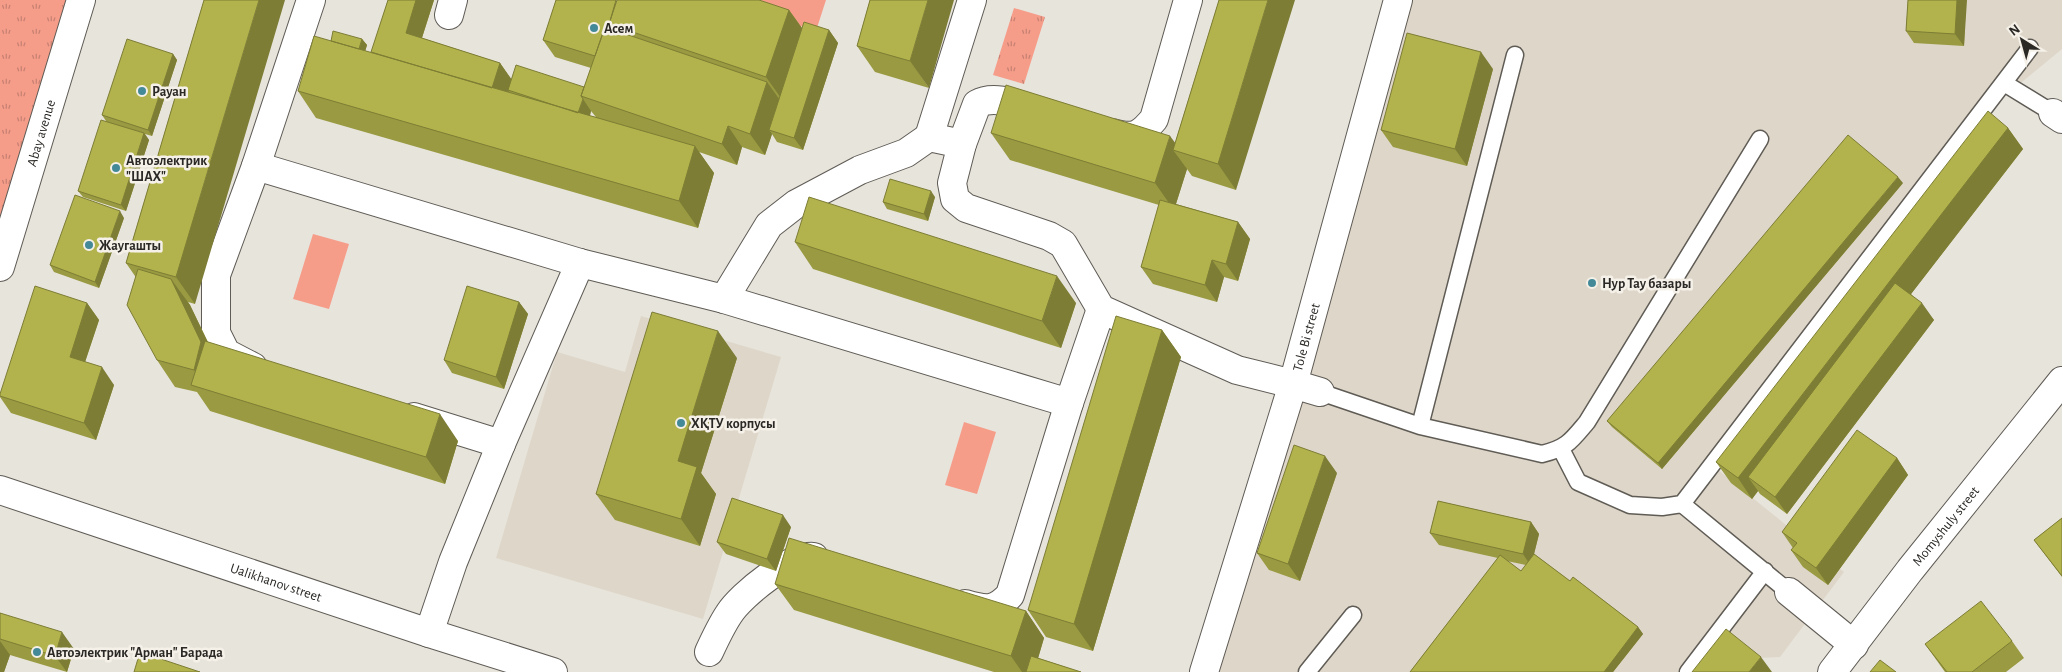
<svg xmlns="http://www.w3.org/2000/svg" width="2062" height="672" viewBox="0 0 2062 672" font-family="'Alegreya Sans',sans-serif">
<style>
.built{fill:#ded6c8}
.park{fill:url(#park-tufts)}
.pitch{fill:#f69d8a}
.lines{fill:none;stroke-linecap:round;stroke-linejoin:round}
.service-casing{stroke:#5f5b55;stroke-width:19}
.minor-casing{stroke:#5f5b55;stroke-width:30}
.service{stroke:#fff;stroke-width:16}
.minor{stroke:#fff;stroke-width:28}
.wall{fill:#999a41;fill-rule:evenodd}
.shaded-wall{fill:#7d7d35}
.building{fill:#b2b34c;stroke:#7d7d35}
.poi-dot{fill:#448997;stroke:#f5f1e9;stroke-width:2}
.labels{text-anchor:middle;stroke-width:5;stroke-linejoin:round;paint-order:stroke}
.poi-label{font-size:14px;font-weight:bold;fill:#2b2926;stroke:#f5f1e9;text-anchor:start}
.street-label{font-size:14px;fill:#2b2926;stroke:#f5f1e9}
</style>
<defs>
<pattern id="park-tufts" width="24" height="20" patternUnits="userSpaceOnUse" patternTransform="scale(1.25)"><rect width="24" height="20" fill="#f69d8a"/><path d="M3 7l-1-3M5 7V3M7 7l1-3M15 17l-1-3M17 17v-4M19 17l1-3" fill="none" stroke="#c78071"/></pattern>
</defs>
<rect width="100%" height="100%" fill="#e7e4dc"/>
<path class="built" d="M1412 0H2062V49L1999 101 1712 465 1844 572 1780 657 1757 658 1723 672H1216Z
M641 316 781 357 703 619 496 558 557 352 625 372Z"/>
<path class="park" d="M0 0H78L0 259Z
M1014 8 1045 17 1024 84 993 75Z"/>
<path class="pitch" d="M739 0H826L816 31 737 6Z
M313 234 349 244 329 309 293 299Z
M964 422 996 432 977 494 945 485Z"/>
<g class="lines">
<g class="service-casing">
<path id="service" d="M2004 83 2053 113
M1320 392 1420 426 1542 454C1567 448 1571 441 1587 422L1760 139
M1420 426 1515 55
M1561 449 1578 482 1630 505 1662 507 1682 504 2030 48
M1682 504 1789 592
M1307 672 1353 615
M1688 672 1765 571"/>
</g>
<g class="minor-casing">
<g id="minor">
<path d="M449 15 453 0"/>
<path d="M1037 111C1018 105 995 94 977 104L962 144 952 183 955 199 966 208 1049 236 1063 244 1101 309 1237 370 1293 384 1320 392"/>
<path d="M2053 113 2062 119"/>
<path d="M1112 133C1134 139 1140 136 1154 119L1188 0"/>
<path d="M929 137 972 0"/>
<path d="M256 166 580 263 724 299 1069 403"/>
<path id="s1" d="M0 267 81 0"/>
<path d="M724 299 769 225 796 204 860 170 906 153 929 137 962 144"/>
<path d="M253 367 226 353 216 333V275L256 166 311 0"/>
<path d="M414 417 501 444"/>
<path id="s2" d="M0 490 429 633 553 672"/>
<path d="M1789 592 1854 645"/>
<path d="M965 604C986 610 994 612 1010 595L1069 403 1101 309"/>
<path d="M429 633 453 562 501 444 580 263"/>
<path d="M709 652C715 639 721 626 729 614 741 595 792 554 814 557"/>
<path id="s3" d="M1204 672 1293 384 1398 0"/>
<path id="s4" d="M1832 672 1910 570 2062 381"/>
</g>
</g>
<use href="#service" class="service"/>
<use href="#minor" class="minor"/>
</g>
<path class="wall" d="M204 0 195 304 188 302 190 305 208 342 458 441 445 484 210 411 197 392 175 387 157 360 135 276 126 263Z
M388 0H434L422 38 500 63 511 79 584 87 591 68 555 57 543 40 556 0 789 10 802 28 829 30 838 43 803 150 777 142 772 134 765 155 742 147 737 165 699 152 714 173 698 228 316 118 298 91 331 41 362 39 367 45 365 51 371 53ZM591 111 596 117 590 116Z
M870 0 929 88 875 72 857 46Z
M1219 0 1236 190 1192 176 1187 169 1176 204 1238 222 1250 239 1238 281 1224 277 1217 302 1153 284 1141 267 1159 205 1010 160 991 133 1175 143Z
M1908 0H1966L1964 46 1914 43 1906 31Z
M173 54 177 60 152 136 145 134 149 140 126 211 83 197 78 191 106 121 102 115Z
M1493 69 1467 166 1393 147 1381 130Z
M2008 128 2023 149 1911 294 1934 320 1787 514 1760 494 1758 491 1752 499 1731 483 1716 462Z
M1903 183 1662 469 1612 427 1607 421Z
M935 197 928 221 887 209 883 202Z
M124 218 99 288 54 272 50 265Z
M795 242 1076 303 1061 348 813 269Z
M519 302 528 314 504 389 452 373 444 360Z
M87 303 99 320 85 362 114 385 96 440 11 413 0 397V394Z
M1162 330 1181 357 1093 651 1046 637 1028 610Z
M737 358 701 473 716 494 700 546 615 520 596 494Z
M1897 458 1908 475 1828 585 1803 567 1791 550 1793 548 1782 532Z
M1337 473 1300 581 1269 570 1257 553Z
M1438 501 1531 522 1539 534 1534 554 1570 581 1573 577 1638 627 1643 634 1613 672H1410L1498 558 1439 545 1430 533ZM1507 561 1526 565 1521 571Z
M2062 518V577L2034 540Z
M791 527 776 571 726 554 717 542Z
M775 584 1026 611 1044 638 1038 658 1081 672H994L794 610Z
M0 613 74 649 67 672 10 655 4 672H0Z
M2012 641 2024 658 2006 672H1945L1925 644Z"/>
<path class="shaded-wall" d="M259 0H285L195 304 176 277Z
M416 0H434L418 50 406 33Z
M616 0 609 24 621 41 598 57Z
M928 0H954L929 88 910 61Z
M1268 0H1295L1236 190 1218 164Z
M1957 0H1967L1964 46 1955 34Z
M789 10 804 31 781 98 766 77Z
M829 30 838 43 803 150 794 138Z
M362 39 367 45 360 69 356 63Z
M1481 52 1493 69 1467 166 1455 149Z
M173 54 177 60 152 136 148 130Z
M500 63 512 80 508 90 509 91 503 107 491 90Z
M767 82 782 103 769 130 772 134 765 155 750 134Z
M583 99 591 111 587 125 578 113Z
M728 126 742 147 737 165 722 144Z
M2008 128 2023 149 1762 487 1748 477 1758 491 1752 499 1738 478Z
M144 133 149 140 126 211 121 205Z
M1170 136 1182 152 1173 150 1187 169 1174 210 1155 183Z
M695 146 714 173 698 228 679 201Z
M1898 177 1903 183 1662 469 1658 463Z
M931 191 935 197 928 221 924 214Z
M120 211 124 218 99 288 95 282Z
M1238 222 1250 239 1238 281 1226 264Z
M1212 260 1224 277 1217 302 1205 285Z
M1057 276 1076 303 1061 348 1042 321Z
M171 279 190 305 220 368 208 390 194 370Z
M519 302 528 314 504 389 496 377Z
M87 303 99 320 81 374 70 357Z
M1922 303 1934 320 1787 514 1775 497Z
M1162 330 1181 357 1093 651 1074 624Z
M718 331 737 358 701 473 716 494 700 546 681 519 678 461Z
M102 367 114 385 96 440 84 423Z
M440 414 458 441 445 484 426 457Z
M1325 456 1337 473 1300 581 1288 564Z
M1897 458 1908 475 1828 585 1816 568Z
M783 515 791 527 776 571 767 559Z
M1531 522 1539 534 1531 566 1523 554Z
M1026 611 1044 638 1034 672H1022L1011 656Z
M1638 627 1643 634 1613 672H1604Z
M62 632 74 649 67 672 55 656Z
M0 641 10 655 4 672H0Z
M1761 657 1772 672H1749Z"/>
<path class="building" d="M204 0H259L176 277 126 263Z
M388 0H416L406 33 500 63 492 88 371 52Z
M556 0H616L608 28 605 27 595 56 543 40Z
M617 0H759L789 10 766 77 609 24Z
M870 0H928L910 61 857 46Z
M1219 0H1268L1218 164 1173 150Z
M1908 0H1957L1955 34 1906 31Z
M804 22 829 30 794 138 769 130Z
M605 27 767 82 750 134 728 126 722 144 581 96Z
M333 31 362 39 359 49 331 41Z
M1407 33 1481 52 1455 149 1381 130Z
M314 36 695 146 679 201 298 91Z
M127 39 173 54 148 130 102 115Z
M516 65 584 87 581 96 583 99 578 113 508 90Z
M1006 85 1170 136 1155 183 991 133Z
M1988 111 2008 128 1738 478 1716 462Z
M101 120 144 133 121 205 78 191Z
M1848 135 1898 177 1658 463 1607 421Z
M890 179 931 191 924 214 883 202Z
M75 195 120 211 95 282 50 265Z
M809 197 1057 276 1042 321 795 242Z
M1160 200 1238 222 1226 264 1212 260 1205 285 1141 267Z
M138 269 171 279 201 342 194 370 157 360 127 305Z
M1895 283 1922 303 1775 497 1748 477Z
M35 286 87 303 70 357 102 367 84 423 0 396V394Z
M467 286 519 302 496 377 444 360Z
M652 312 718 331 678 461 697 467 681 519 596 494Z
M1116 316 1162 330 1074 624 1028 610Z
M205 341 440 414 426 457 191 385Z
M1857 430 1897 458 1816 568 1791 550 1797 543 1782 532Z
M1294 445 1325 456 1288 564 1257 553Z
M732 498 783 515 767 559 717 542Z
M1438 501 1531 522 1523 554 1430 533Z
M2062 518V576L2034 540Z
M789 538 1026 611 1011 656 775 584Z
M1534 554 1570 581 1573 577 1638 627 1604 672H1410L1500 555 1521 571Z
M1981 601 2012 641 1972 672H1947L1925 644Z
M0 613 62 632 55 656 0 639Z
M1726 629 1761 657 1749 672H1692Z
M140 652 200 672H134Z
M1031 656 1081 672H1026Z
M1880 660 1896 672H1870Z"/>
<g class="poi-dot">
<circle cx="594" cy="28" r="5"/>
<circle cx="142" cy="91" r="5"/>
<circle cx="116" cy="168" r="5"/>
<circle cx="89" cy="245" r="5"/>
<circle cx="1592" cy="283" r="5"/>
<circle cx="681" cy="423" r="5"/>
<circle cx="37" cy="652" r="5"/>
</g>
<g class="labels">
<g class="poi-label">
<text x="604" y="33">Асем</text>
<text x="152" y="96">Рауан</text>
<text x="126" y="165">Автоэлектрик<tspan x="126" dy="16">"ШАХ"</tspan></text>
<text x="99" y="250">Жаугашты</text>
<text x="1602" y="288">Нур Тау базары</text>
<text x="691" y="428">ХҚТУ корпусы</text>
<text x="47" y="657">Автоэлектрик "Арман" Барада</text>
</g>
<g class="street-label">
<text dy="5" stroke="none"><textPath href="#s1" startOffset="140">Abay avenue</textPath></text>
<text dy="5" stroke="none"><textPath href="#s3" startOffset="350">Tole Bi street</textPath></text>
<text dy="5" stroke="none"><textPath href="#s4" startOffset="185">Momyshuly street</textPath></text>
<text dy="5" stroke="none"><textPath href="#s2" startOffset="291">Ualikhanov street</textPath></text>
</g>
</g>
<g transform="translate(2022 40) rotate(323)" stroke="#f5f1e9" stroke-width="4" paint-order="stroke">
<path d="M0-4L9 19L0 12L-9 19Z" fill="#2b2926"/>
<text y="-8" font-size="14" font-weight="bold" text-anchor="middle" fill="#2b2926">N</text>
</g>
</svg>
